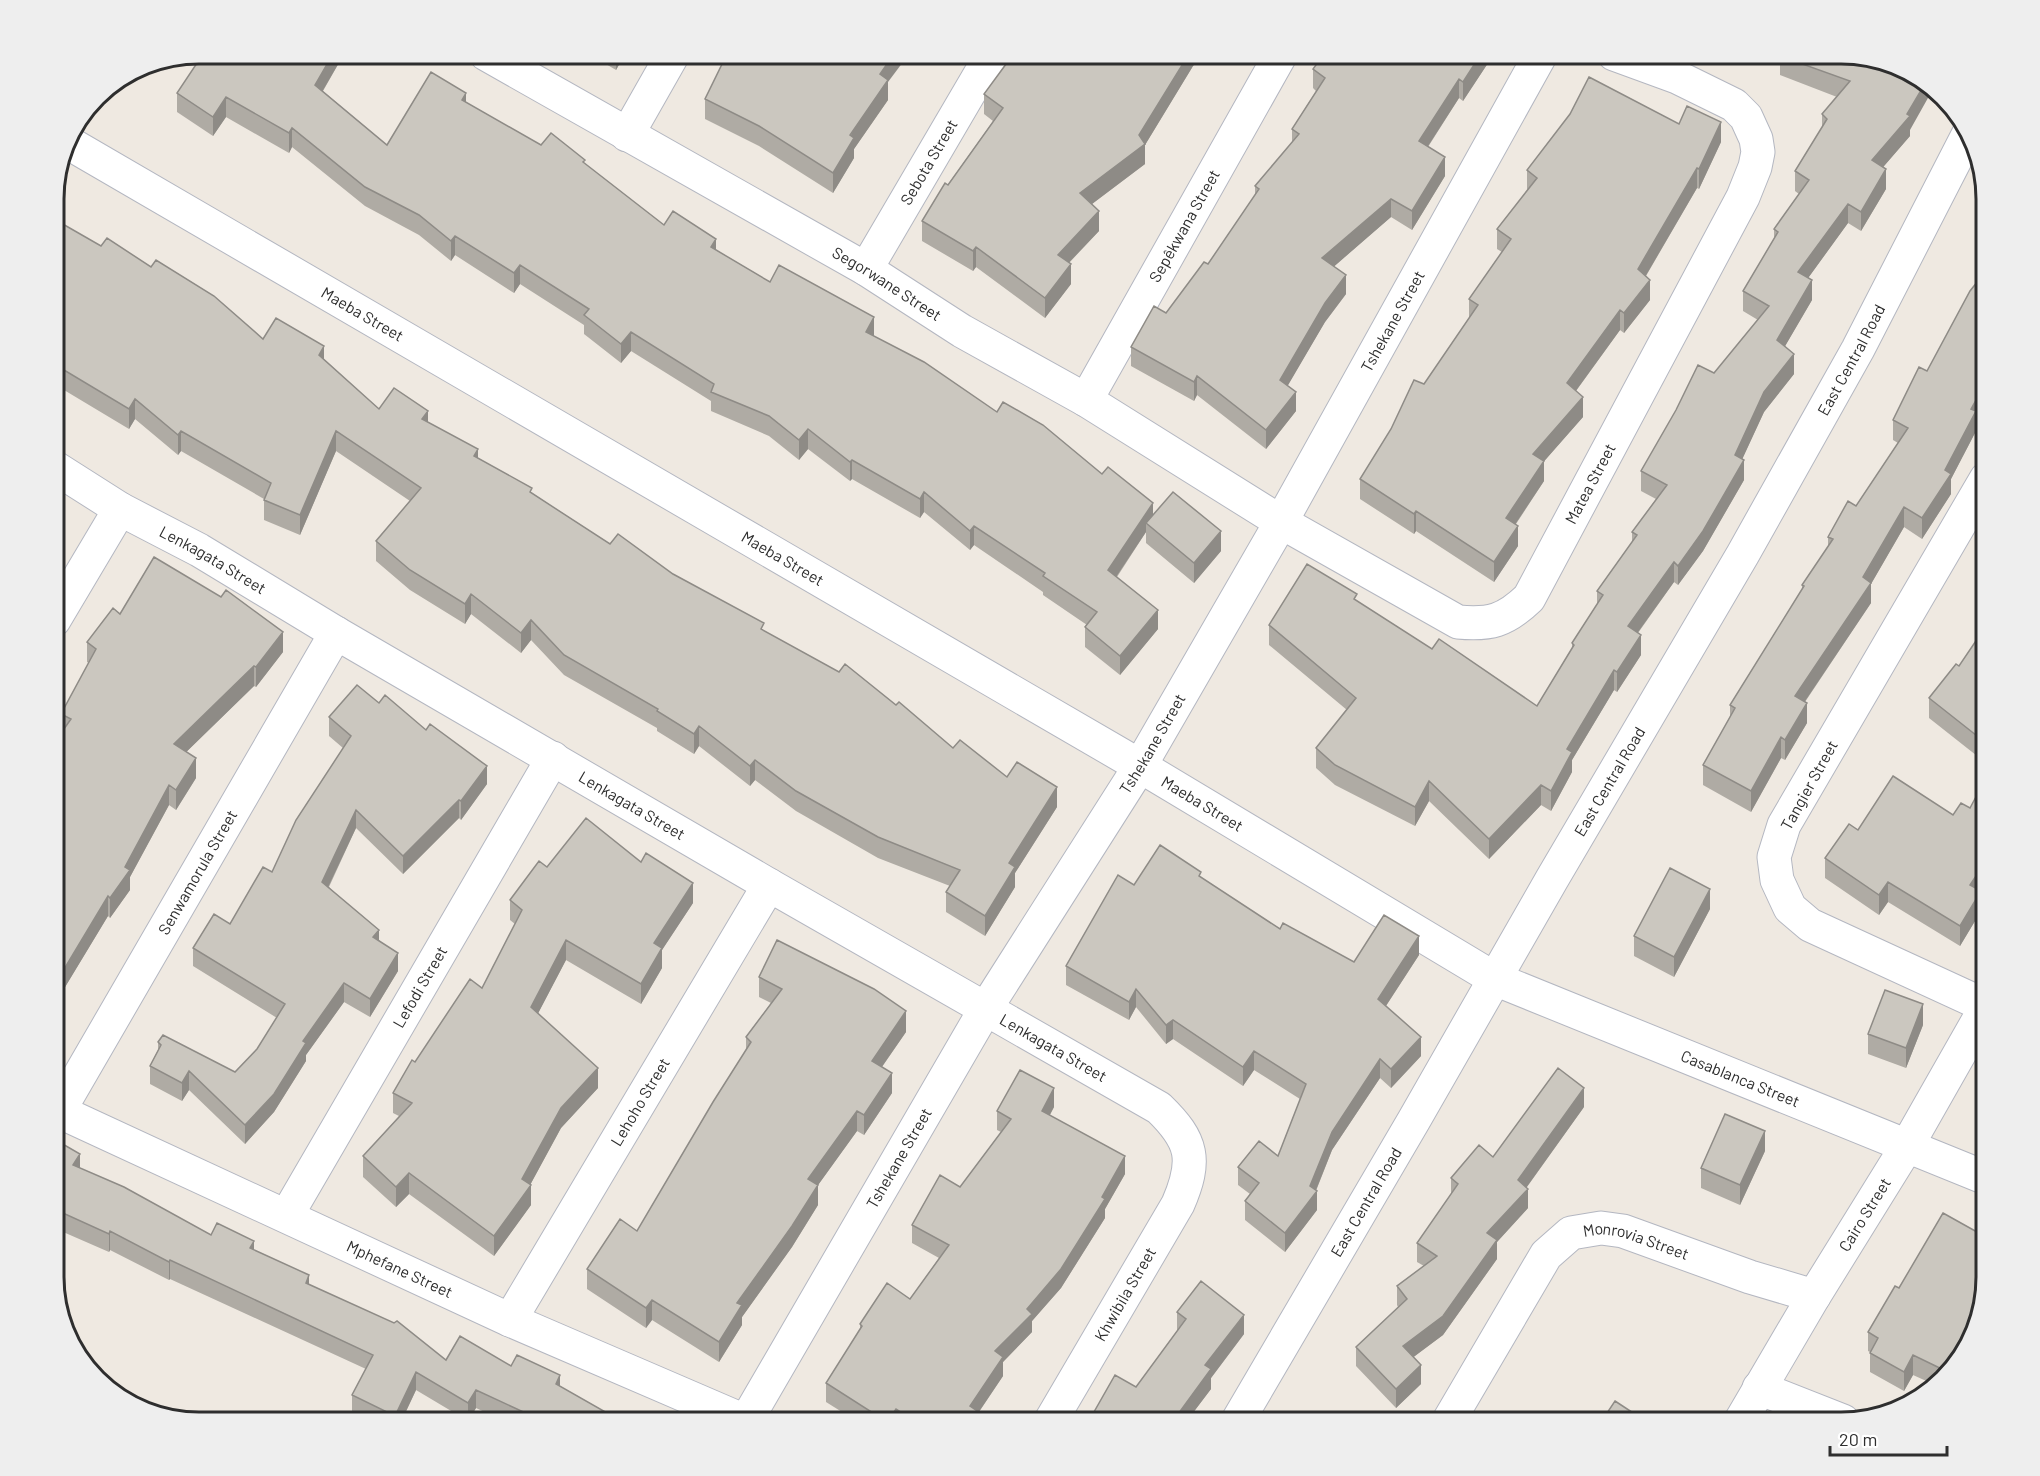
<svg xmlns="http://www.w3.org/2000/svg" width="2040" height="1476" viewBox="0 0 2040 1476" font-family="Barlow,sans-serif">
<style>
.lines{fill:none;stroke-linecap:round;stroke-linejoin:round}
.minor-casing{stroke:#b4b7c1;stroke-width:35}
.minor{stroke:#fff;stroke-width:33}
.wall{fill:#afaba4}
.shaded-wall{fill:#8e8b86}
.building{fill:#cbc7bf;stroke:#8e8b86;stroke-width:1.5}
.labels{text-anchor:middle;stroke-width:5;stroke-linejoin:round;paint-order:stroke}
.street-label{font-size:16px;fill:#2e2e2e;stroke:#fff}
.rim{fill:none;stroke:#2e2e2e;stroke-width:3}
</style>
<rect width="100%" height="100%" fill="#efe9e1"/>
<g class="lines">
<g class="minor-casing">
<g id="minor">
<path id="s1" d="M486 54 866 269 962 331 1086 400 1281 522 1458 622C1490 625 1505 621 1529 598L1743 197 1755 167 1758 152 1756 139 1746 117 1734 105 1677 77 1614 54"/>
<path d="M627 135 673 54"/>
<path id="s2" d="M67 142 1140 766 1495 979 1986 1178"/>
<path id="s3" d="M866 269 992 54"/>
<path id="s4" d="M1086 400 1281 54"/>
<path id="s5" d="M54 467 120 509 199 550 336 633 769 885 1159 1108C1193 1141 1197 1160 1178 1204L1050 1422"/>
<path d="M1986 479 1784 825 1774 857 1777 880 1790 908 1810 925 1986 1006"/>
<path d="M54 620 120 509"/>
<path id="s6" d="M54 1109 510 1320 747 1422"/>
<path id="s7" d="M59 1111 336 633"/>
<path id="s8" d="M287 1215 553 758"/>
<path id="s9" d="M510 1320 769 885"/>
<path d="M1759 1388 1843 1421"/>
<path id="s10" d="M746 1421 986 1008 1140 766 1281 522 1541 54"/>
<path id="s11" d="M1237 1422 1414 1120 1552 879 1743 554 1858 349 1969 133"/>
<path id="s12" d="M1448 1422 1546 1255 1571 1233 1601 1228 1623 1231 1750 1277 1814 1296"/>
<path id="s13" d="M1740 1422 1814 1296 1907 1146 1986 1007"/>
</g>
</g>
<use href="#minor" class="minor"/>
</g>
<path class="wall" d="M344 54 323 91 387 145 466 103 541 145 585 164 664 225 716 250 770 282 874 336 997 412 1153 516 1221 551 1194 583 1146 543V532L1117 577 1158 629 1120 675 1085 647V627L1087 625 1043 595V592L974 545 970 550 924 512 920 518 852 479 850 481 808 449 799 460 769 436 711 411V401L631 351 621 363 584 334V325L520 284 514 293 455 255 451 261 419 235 365 206 292 147 289 153 226 117 213 136 177 112V93L245 60Z
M589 54H625L616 70Z
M1490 54V60L1463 101 1459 98 1428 147 1445 176 1412 230 1391 217 1334 266 1346 294 1325 322 1287 386 1296 411 1266 449 1197 395 1194 401 1131 366V347L1166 313 1208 264 1255 195V186L1292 143V129L1316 91 1313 88V69Z
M1841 54 1910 130V136L1883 167 1886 189 1861 231 1848 223 1808 278 1812 300 1785 346 1794 374 1764 412 1742 459 1744 480 1703 551 1678 585 1674 582 1638 633 1641 655 1617 692 1614 690 1572 760V772L1551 811 1541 805 1489 859 1429 801 1415 826 1335 785 1316 768V748L1347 710 1269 645V625L1357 601 1432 649 1537 706 1572 648V643L1597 605V591L1632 542V532L1656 499 1641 491V471L1714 373 1758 320 1743 311V291L1774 239V229L1799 194 1795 191V171L1822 128V114L1837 97 1780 75V56Z
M1193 66 1145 145V164L1092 204 1099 231 1069 263 1071 284 1045 318 976 267 973 271 922 241V221L993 121 984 114V94Z
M888 82V100L854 149V158L833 193 759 146 705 119V99Z
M1679 124 1721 142 1699 189 1697 188 1646 276 1650 300 1624 333 1620 330 1576 391 1583 417 1544 461V481L1516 524 1518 546 1494 582 1416 531 1414 534 1360 499V479L1469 318V299L1502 252 1497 249V229L1527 191V170Z
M54 219 101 246 151 267 263 339 324 359 379 409 428 422 478 458 610 544 673 574 764 631 896 705 953 748 1007 777 1057 807 1015 873V887L985 936 946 912V892L950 886 878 858 796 811 755 780 750 786 699 746 694 754 657 731V728L564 675 531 640 521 653 471 614 465 624 410 590 376 561V541L410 501 336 451 300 535 264 520V499L181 451 178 455 135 419 129 429 64 390 61 393 54 388Z
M1986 271V402L1976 420V431L1951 479V494L1922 539 1904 527 1871 584V603L1805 702 1807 723 1785 760 1781 758 1751 812 1703 785V765L1730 718V705L1802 590V585L1828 547V537L1856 506 1898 443 1893 440V420L1927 371Z
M120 614 283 652 256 687 254 686 186 752 196 778 176 810 169 805 130 877V890L110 918 108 916 56 1002V1012L54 1015 61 714 89 663 87 662V642Z
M1986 626V763L1929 718V698L1959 666Z
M379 703 487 784 461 820 459 818 403 874 356 828 329 887 379 940 398 971 370 1017 344 1002 306 1055V1061L274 1112 245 1144 189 1090 182 1101 150 1084V1066L158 1050V1042L235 1072 257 1049 277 1018 193 966V948L230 924 272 872 343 748 329 736V717Z
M1986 778V881L1980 891 1981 911 1960 946 1888 902 1879 915 1825 878V858L1858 830 1953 815 1970 808Z
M547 867 693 903 662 950V968L641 1004 566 960 538 1013 598 1088 561 1128 530 1185 531 1205 494 1256 409 1194 396 1207 363 1177V1156L399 1116 393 1113V1093L415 1062 482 988 515 924 510 920V900Z
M1201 878 1280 929 1354 962 1419 955 1386 1006 1421 1056 1391 1088 1380 1078 1332 1150 1316 1191 1317 1210 1285 1252 1245 1220V1201L1250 1194 1238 1185V1167L1278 1156 1300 1099 1254 1070 1243 1086 1173 1039 1166 1044 1136 1007 1129 1020 1066 985V966L1134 885Z
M1710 909 1674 977 1634 956V936Z
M759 977 906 1032 882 1067 892 1093 864 1135 857 1131 818 1185V1205L792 1247 742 1317V1325L719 1362 652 1320 646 1328 587 1289V1269L637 1231 746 1051V1037L771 1003 759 997Z
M1923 1025 1906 1068 1868 1054V1034Z
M1054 1107 1050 1115 1125 1174 1105 1209V1218L1061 1288 1032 1321V1332L1003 1362V1376L979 1412 983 1422H858L826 1402V1383L860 1330V1324L910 1299 939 1258 912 1243V1225L960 1187 1001 1132 997 1130V1111Z
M1584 1107 1527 1187 1528 1208 1497 1242V1259L1443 1335 1413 1357 1421 1384 1396 1408 1356 1366V1347L1398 1307 1397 1305V1286L1424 1266 1417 1262V1243L1451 1195V1178L1493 1157Z
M54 1139 80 1168 211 1235 254 1250 309 1285 446 1360 511 1366 560 1386 623 1422H506L476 1408 468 1421 416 1390 401 1422H370L352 1413V1395L366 1369 170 1279 169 1280 110 1250 109 1252 54 1228Z
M1765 1151 1740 1205 1701 1188V1168Z
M1899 1288 1956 1365 1933 1384 1913 1375 1904 1391 1870 1372V1352L1868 1351V1332Z
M1177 1312 1244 1334 1211 1378V1389L1186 1422H1090V1419L1136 1387 1177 1331Z"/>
<path class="shaded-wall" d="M333 54H344L315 104V85Z
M616 54H625L616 70Z
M894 54H909L888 82V100L854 149V158L833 193V173L880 74Z
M1189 54H1205L1193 66 1145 145V164L1080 213V193L1139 135Z
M1481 54H1490V60L1463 101V82Z
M1459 79V98L1419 160V141Z
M1926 82 1929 84 1933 89 1910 130V136L1872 180V160L1907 114Z
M466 93V113L462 100Z
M226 97V117L213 136V117Z
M1721 122V142L1699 189V169Z
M292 128V147L289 153V133Z
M1445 157V176L1412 230V211Z
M1697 168V188L1638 289V269Z
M1886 169V189L1861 231V212Z
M1391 199V217L1322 277V258Z
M1848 204V223L1798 292V272Z
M1099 211V231L1058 274V255Z
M455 236V255L451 261V241Z
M716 239V258L711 247Z
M976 247V267L973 271V251Z
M1071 264V284L1045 318V298Z
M520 265V284L514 293V273Z
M1346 275V294L1325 322 1280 399V380L1325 303Z
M1650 280V300L1624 333V313Z
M1812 280V300L1777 360V340Z
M1620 310V330L1567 403V383Z
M874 317V336L866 332Z
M631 332V351L621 363V344Z
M324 346V366L319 355Z
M1794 354V374L1764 412 1735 475V455L1764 392Z
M64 370V390L61 393V373Z
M1197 376V395L1194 401V382Z
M1986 382V402L1976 420V431L1951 479V494L1922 539V518L1945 470 1971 409Z
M1296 392V411L1266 449V430Z
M1583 397V417L1533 474V454Z
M135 399V419L129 429V409Z
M428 411V431L422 419Z
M808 429V449L799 460V440Z
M181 431V451L178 455V435Z
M336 431V451L300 535V515Z
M478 449V469L474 456Z
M852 460V479L850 481V462Z
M1744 460V480L1703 551 1678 585V566Z
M1544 461V481L1506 538V518Z
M924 492V512L920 518V499Z
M60 502V522L54 532V511Z
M1153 503V523H1146V532L1108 589V570Z
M1904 507V527L1871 584V603L1795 716V696Z
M1416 511V531L1414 534V514Z
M974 526V545L970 550V531Z
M1518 526V546L1494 582V562Z
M1221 531V551L1194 583V563Z
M1674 562V582L1628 646V626Z
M471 594V614L465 624V604Z
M1158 610V629L1120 675V656Z
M531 620V640L521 653V633Z
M283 632V652L256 687V667Z
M1641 635V655L1617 692V672Z
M254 666V686L174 764V744Z
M1614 670V690L1572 760V772L1551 811V791L1567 749Z
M1807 703V723L1785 760V740Z
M699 726V746L694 754V734Z
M1781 737V758L1751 812V791Z
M196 758V778L176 810V790Z
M755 760V780L750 786V766Z
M487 766V784L461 820V801Z
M1429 781V801L1415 826V807Z
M169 785V805L130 877V890L110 918V898L125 867Z
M1541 785V805L1489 859V839Z
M1057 787V807L1015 873V887L985 936V916L1009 863Z
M459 800V818L403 874V856Z
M356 810V828L322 900V882Z
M1986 861V881L1970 905V885Z
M1888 882V902L1879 915V895Z
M693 883V903L662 950V968L641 1004V984L654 943Z
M1710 889V909L1674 977V957Z
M1981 891V911L1960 946V926Z
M108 896V916L56 1002V1012L54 1015V986Z
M379 930V948L373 937Z
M1419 936V955L1378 1018V999Z
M566 940V960L531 1027V1007Z
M398 953V971L370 1017V999Z
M344 983V1002L306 1055V1061L274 1112 245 1144V1125L303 1041Z
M1136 989V1007L1129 1020V1002Z
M1923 1004V1025L1906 1068V1048Z
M906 1011V1032L872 1081V1061Z
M1173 1020V1039L1166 1044V1025Z
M1421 1037V1056L1391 1088V1069Z
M1254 1051V1070L1243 1086V1067Z
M1380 1059V1078L1332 1150 1314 1195 1317 1191V1210L1285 1252V1233L1310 1186 1332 1132Z
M598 1068V1088L561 1128 529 1187 531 1185V1205L494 1256V1236L522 1179 561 1108Z
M189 1071V1090L182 1101V1083Z
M892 1073V1093L864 1135V1115Z
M1054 1088V1107L1042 1129V1111Z
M1584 1088V1107L1518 1199V1180Z
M857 1111V1131L808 1199V1179Z
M1765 1131V1151L1740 1205V1185Z
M80 1154V1173L73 1165Z
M1125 1156V1174L1105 1209V1218L1061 1288 1032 1321V1332L1003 1362V1376L972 1422 970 1406 995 1351 1027 1309 1102 1197Z
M409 1173V1194L396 1207V1187Z
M818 1185V1205L792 1247 742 1317V1325L719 1362V1342L737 1303Z
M1528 1189V1208L1497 1242V1259L1443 1335 1403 1365V1346L1487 1233Z
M110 1231V1250L109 1252V1234Z
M254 1241V1259L250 1248Z
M1986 1249V1269L1980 1259Z
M170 1260V1279L169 1280V1262Z
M309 1275V1294L306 1283Z
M652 1300V1320L646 1328V1308Z
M1244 1315V1334L1211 1378V1389L1186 1422H1173L1205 1365Z
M1913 1355V1375L1904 1391V1372Z
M1421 1365V1384L1396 1408V1389Z
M416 1372V1390L401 1422H395V1416Z
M560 1375V1393L556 1384Z
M476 1390V1408L468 1421V1403Z
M896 1409V1422H888Z
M983 1415V1422H978Z"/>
<path class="building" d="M203 54H236L245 60 248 54H333L315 85 387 145 431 72 466 93 462 100 541 145 551 133 585 160 583 162 664 225 673 211 716 239 711 247 770 282 779 265 874 317 866 332 924 362 997 412 1003 402 1043 425 1102 474 1108 467 1153 503 1108 570 1158 610 1120 656 1085 627 1097 612 1043 576 1045 573 974 526 970 531 924 492 920 499 852 460 850 462 808 429 799 440 769 416 711 392 714 384 631 332 621 344 584 315 589 309 520 265 514 273 455 236 451 241 419 215 365 187 292 128 289 133 226 97 213 117 177 93Z
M727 54H894L880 74 888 80 850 135 854 138 833 173 759 126 705 99Z
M1012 54H1189L1139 135 1145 144 1080 193 1099 211 1058 255 1071 264 1045 298 976 247 973 251 922 221 945 183 948 185 1003 108 984 94 1009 60Z
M1324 54H1481L1463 82 1459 79 1419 141 1445 157 1412 211 1391 199 1322 258 1346 275 1325 303 1280 380 1296 392 1266 430 1197 376 1194 382 1131 347 1154 306 1166 313 1204 262 1208 264 1259 189 1255 186 1299 134 1292 129 1325 78 1313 69Z
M1780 54H1841L1887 62 1926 82 1907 114 1910 116 1872 160 1886 169 1861 212 1848 204 1798 272 1812 280 1777 340 1794 354 1764 392 1735 455 1744 460 1703 531 1678 566 1674 562 1628 626 1641 635 1617 672 1614 670 1567 749 1572 752 1551 791 1541 785 1489 839 1429 781 1415 807 1335 765 1316 748 1356 698 1269 625 1307 564 1357 594 1354 599 1432 649 1439 639 1537 706 1574 645 1572 643 1603 595 1597 591 1637 535 1632 532 1667 485 1641 471 1676 410 1698 365 1714 373 1769 306 1743 291 1778 232 1774 229 1809 180 1795 171 1827 119 1822 114 1850 81 1780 56Z
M1589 77 1679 124 1687 106 1721 122 1699 169 1697 168 1638 269 1650 280 1624 313 1620 310 1567 383 1583 397 1533 454 1544 461 1506 518 1518 526 1494 562 1416 511 1414 514 1360 479 1391 429 1414 380 1424 384 1478 305 1469 299 1511 239 1497 229 1537 178 1527 170 1570 114Z
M54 219 101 246 107 238 151 267 156 260 214 296 263 339 276 318 324 346 319 355 379 409 394 388 428 411 422 419 478 449 474 456 532 488 530 492 610 544 618 534 673 574 764 623 761 629 839 672 845 664 896 705 899 702 953 748 960 740 1007 777 1017 762 1057 787 1009 863 1015 867 985 916 946 892 960 870 878 837 796 791 755 760 750 766 699 726 694 734 657 711 658 709 564 655 531 620 521 633 471 594 465 604 410 570 376 541 421 488 336 431 300 515 264 500 271 483 181 431 178 435 135 399 129 409 64 370 61 373 54 368Z
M1986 271V382L1971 409 1976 411 1945 470 1951 474 1922 518 1904 507 1863 577 1871 583 1795 696 1807 703 1785 740 1781 737 1751 791 1703 765 1735 708 1730 705 1804 586 1802 585 1833 539 1828 537 1848 501 1856 506 1908 428 1893 420 1919 367 1927 371 1970 291Z
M1173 492 1221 531 1194 563 1146 523Z
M54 498 60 502 54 511Z
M154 557 221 597 226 590 283 632 256 667 254 666 174 744 196 758 176 790 169 785 125 867 130 870 110 898 108 896 54 986V743L71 719 61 714 96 649 87 642 113 608 120 614Z
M1986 626V743L1929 698 1956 664 1959 666Z
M357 685 379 703 385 695 426 730 430 724 487 766 461 801 459 800 403 856 356 810 322 882 379 930 373 937 398 953 370 999 344 983 303 1041 306 1043 274 1094 245 1125 189 1071 182 1083 150 1066 161 1045 158 1042 163 1035 235 1072 257 1049 285 1004 193 948 214 914 230 924 263 867 272 872 296 820 351 736 329 717Z
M1893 776 1953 815 1961 803 1970 808 1986 778V861L1970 885 1981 891 1960 926 1888 882 1879 895 1825 858 1849 824 1858 830Z
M586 818 641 862 646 853 693 883 654 943 662 948 641 984 566 940 531 1007 598 1068 561 1108 522 1179 531 1185 494 1236 409 1173 396 1187 363 1156 412 1103 393 1093 412 1060 415 1062 470 979 482 988 522 910 510 900 539 861 547 867Z
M1160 845 1201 872 1199 876 1280 929 1283 923 1354 962 1384 915 1419 936 1378 999 1421 1037 1391 1069 1380 1059 1332 1132 1310 1186 1317 1191 1285 1233 1245 1201 1259 1183 1238 1167 1259 1141 1278 1156 1306 1084 1254 1051 1243 1067 1173 1020 1166 1025 1136 989 1129 1002 1066 966 1118 875 1134 885Z
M1670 868 1710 889 1674 957 1634 936Z
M777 940 874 989 906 1011 872 1061 892 1073 864 1115 857 1111 808 1179 818 1185 792 1226 737 1303 742 1305 719 1342 652 1300 646 1308 587 1269 620 1219 637 1231 713 1102 751 1042 746 1037 782 989 759 977Z
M1885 990 1923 1004 1906 1048 1868 1034Z
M1558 1068 1584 1088 1518 1180 1528 1189 1487 1233 1497 1240 1443 1316 1403 1346 1421 1365 1396 1389 1356 1347 1407 1299 1397 1286 1437 1256 1417 1243 1458 1184 1451 1178 1479 1145 1493 1157Z
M1020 1070 1054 1088 1042 1111 1125 1156 1102 1197 1105 1199 1061 1269 1027 1309 1032 1314 995 1351 1003 1357 970 1406 983 1415 978 1422H916L896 1409 887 1422 826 1383 862 1326 860 1324 887 1283 910 1299 949 1245 912 1225 940 1175 960 1187 1011 1119 997 1111Z
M1725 1114 1765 1131 1740 1185 1701 1168Z
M54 1139 80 1154 73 1165 124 1187 211 1235 217 1223 254 1241 250 1248 309 1275 306 1283 394 1323 397 1321 446 1360 460 1336 511 1366 517 1355 560 1375 556 1384 623 1422H545L476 1390 468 1403 416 1372 395 1416 352 1395 373 1355 170 1260 169 1262 110 1231 109 1234 54 1209Z
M1943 1213 1986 1237V1249L1980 1259 1986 1261V1277L1978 1323 1956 1365 1948 1372 1913 1355 1904 1372 1870 1353 1878 1338 1868 1332 1895 1286 1899 1288Z
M1201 1281 1244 1315 1205 1365 1211 1369 1173 1421 1175 1422H1095L1090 1419 1115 1375 1136 1387 1186 1319 1177 1312Z
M1615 1401 1647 1422H1601Z"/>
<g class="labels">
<g class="street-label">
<text dy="6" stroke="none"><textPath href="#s3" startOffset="124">Sebota Street</textPath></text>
<text dy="6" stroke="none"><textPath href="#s4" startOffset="200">Sepêkwana Street</textPath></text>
<text dy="6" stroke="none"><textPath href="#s1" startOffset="462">Segorwane Street</textPath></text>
<text dy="6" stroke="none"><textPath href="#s2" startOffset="342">Maeba Street</textPath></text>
<text dy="6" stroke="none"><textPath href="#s10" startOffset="1276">Tshekane Street</textPath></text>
<text dy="6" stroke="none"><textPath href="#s11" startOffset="1227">East Central Road</textPath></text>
<text dy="6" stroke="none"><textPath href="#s1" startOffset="1334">Matea Street</textPath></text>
<text dy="6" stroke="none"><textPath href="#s2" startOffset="828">Maeba Street</textPath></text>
<text dy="6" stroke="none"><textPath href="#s5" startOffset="184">Lenkagata Street</textPath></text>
<text dy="6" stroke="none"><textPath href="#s10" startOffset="790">Tshekane Street</textPath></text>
<text dy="6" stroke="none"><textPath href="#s11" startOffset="741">East Central Road</textPath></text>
<text transform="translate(1809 785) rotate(-61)" y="6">Tangier Street</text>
<text dy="6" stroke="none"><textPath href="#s2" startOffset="1314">Maeba Street</textPath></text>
<text dy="6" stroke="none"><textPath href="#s5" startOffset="670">Lenkagata Street</textPath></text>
<text dy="6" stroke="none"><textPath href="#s7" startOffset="276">Senwamorula Street</textPath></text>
<text dy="6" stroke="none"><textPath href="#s8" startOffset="264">Lefodi Street</textPath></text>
<text dy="6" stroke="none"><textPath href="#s5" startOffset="1156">Lenkagata Street</textPath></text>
<text dy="6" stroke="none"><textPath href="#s2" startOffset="1920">Casablanca Street</textPath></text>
<text dy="6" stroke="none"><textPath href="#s9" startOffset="254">Lehoho Street</textPath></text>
<text dy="6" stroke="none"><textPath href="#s10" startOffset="304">Tshekane Street</textPath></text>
<text dy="6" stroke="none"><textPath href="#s11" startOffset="255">East Central Road</textPath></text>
<text dy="6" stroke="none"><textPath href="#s13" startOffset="242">Cairo Street</textPath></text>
<text dy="6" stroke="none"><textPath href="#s12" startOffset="294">Monrovia Street</textPath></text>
<text dy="6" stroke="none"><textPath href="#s6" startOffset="381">Mphefane Street</textPath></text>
<text transform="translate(1125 1294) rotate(-60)" y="6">Khwibila Street</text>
</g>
</g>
<path d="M0 0H2040V1476H0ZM199 64H1841A135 135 0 0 1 1976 199V1277A135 135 0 0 1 1841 1412H199A135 135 0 0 1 64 1277V199A135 135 0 0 1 199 64Z" fill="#eee" fill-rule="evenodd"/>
<path class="rim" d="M199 64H1841A135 135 0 0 1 1976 199V1277A135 135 0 0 1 1841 1412H199A135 135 0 0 1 64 1277V199A135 135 0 0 1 199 64Z"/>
<path d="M1830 1446v9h117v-9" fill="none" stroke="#2e2e2e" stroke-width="3"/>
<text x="1839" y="1446" font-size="18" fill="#2e2e2e" stroke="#ffffff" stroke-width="4.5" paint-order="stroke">20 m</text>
</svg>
